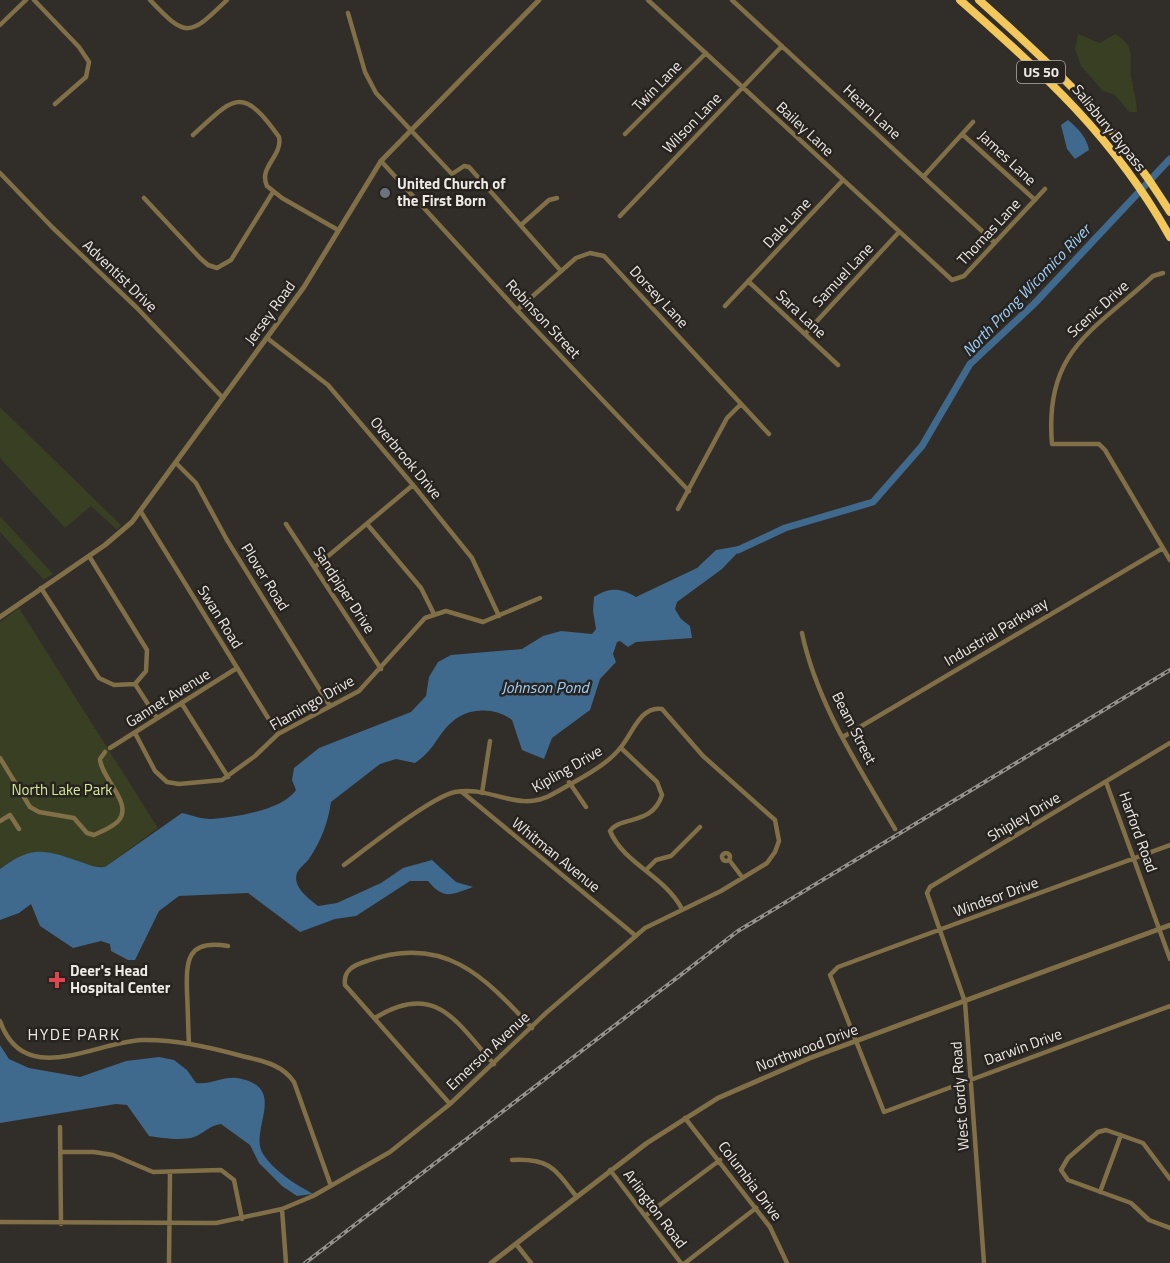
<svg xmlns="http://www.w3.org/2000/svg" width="1170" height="1263" viewBox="0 0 1170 1263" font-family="'Titillium Web',sans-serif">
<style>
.green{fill:#383f22}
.water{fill:#3f698d}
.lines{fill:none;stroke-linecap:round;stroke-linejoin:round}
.river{stroke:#3f698d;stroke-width:7}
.minor{stroke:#806f47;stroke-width:4.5}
.tertiary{stroke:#806f47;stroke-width:5}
.motorway{stroke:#f2c75b;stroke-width:8}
.rail-casing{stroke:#95928e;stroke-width:4}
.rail{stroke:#27231f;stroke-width:1.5;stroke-dasharray:4.5;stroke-linecap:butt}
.worship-dot{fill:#6b7280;stroke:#27231f;stroke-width:2}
.health-dot{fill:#e0444e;stroke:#27231f;stroke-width:2}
.labels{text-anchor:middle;stroke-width:5;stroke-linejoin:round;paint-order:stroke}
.shield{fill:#27231f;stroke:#b1aeaa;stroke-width:1.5}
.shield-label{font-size:14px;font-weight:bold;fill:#ece9e6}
.street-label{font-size:15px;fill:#ece9e6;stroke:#27231f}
.poi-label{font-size:15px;font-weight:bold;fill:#ece9e6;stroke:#27231f;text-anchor:start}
.park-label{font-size:15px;fill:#d4e899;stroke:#27231f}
.water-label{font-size:16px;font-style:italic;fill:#9dd0fe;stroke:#27231f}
.neighbourhood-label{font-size:16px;letter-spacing:1.5px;fill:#ece9e6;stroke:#27231f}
</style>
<rect width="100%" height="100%" fill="#312d28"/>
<path class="green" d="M1078 34 1100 43 1115 34C1137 47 1129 58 1131 77 1133 89 1137 100 1137 112H1129L1115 95 1103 91 1081 66 1075 49Z
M0 407 121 525 117 530 91 506 65 528 0 458Z
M0 516 53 574 44 580 0 532Z
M19 608 158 828 105 867 12 860 0 869V622Z"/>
<path class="water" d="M1068 120C1078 128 1087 138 1089 150L1075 159 1067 149 1061 125Z
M745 545 722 569 677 602 675 609 681 619 690 626 692 638 636 642 628 647 620 641 617 642 613 654 616 662 600 679 590 710 552 738 544 759 522 750 512 720C496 707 468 707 452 722 436 736 435 750 415 763L396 759 380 764 331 802C328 823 321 841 309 859 306 863 299 868 297 873 292 887 309 899 318 906L337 903 381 883 403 868 432 860 456 882 473 887C451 895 444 900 428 881H410L356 916 335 919 300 932 248 893 179 896 159 911 135 960H128L111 951 110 944 101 941 73 948 40 926 31 904 19 913 0 920V869C31 846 43 849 78 861 87 864 94 868 105 867L182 813C191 815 201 819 210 819 233 818 283 810 296 790L292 780 294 768 319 748 411 712 426 696 429 677 438 662 451 655 522 649 543 636 561 631 592 634 596 629 593 611 594 597C610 587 620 588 636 597L697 568 716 550Z
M0 1045 9 1059 29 1068 80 1077 126 1061 159 1057 174 1060 187 1070 196 1083C210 1085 224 1076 237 1078 290 1087 248 1130 263 1154 274 1171 295 1184 313 1194L297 1196 282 1186 259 1163 250 1145 221 1124C208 1126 205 1133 194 1137 182 1141 161 1138 149 1136L127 1105 116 1104 0 1123Z"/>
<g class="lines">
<path class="river" d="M738 550 785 528 873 502 922 446 970 364 1034 304 1170 159"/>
<path class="minor" d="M34 0 79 47 89 62 86 77 55 104
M150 0C186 38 189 37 227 0
M648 0 952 280 964 276 1045 189
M732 0 995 243
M348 13 365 72 376 93 452 174 464 166 469 167 561 271
M0 25 26 0
M625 134 706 53
M962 134 1035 200
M193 135C233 99 241 83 279 137 283 156 258 167 267 186L282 198 338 230
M381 161 517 310 689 491
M0 173 52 227 137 308 223 398
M924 176 973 122
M144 198 200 258 208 265 217 268 231 260 273 192
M620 216 782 46
M521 225 549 200 557 198
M1163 273 1153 276C1092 332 1044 351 1052 444H1099L1105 450 1170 560
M748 281 838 365
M725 306 843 180
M517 310 576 258 590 253 604 256 769 434
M805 334 899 232
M267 338 328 385 413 485 472 558 499 616
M177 464 196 483 227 540 330 706
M678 509 727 418 741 404
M141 512 278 734
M286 524 381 669
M367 524 421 588 434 614
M89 556 147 650 146 671 135 684
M315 567 413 485
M41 588 99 678 114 685 135 684
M802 633C817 704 859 767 895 829
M135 684 157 718
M182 704 228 777
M135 733 155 771 167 782 179 784 222 780 255 756 278 734 359 691 425 618 446 611 483 622 540 598
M843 737 1163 548
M110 748 237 668
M621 748 657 782 662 795C652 826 622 815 610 831 624 864 664 875 682 909
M0 758 30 807 39 812 74 818 87 833 94 835C102 831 114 827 119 820 133 803 101 778 100 759L105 752
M569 782 586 807
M1106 782 1170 959
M462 792 636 936
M482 793 490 741
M0 821 10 815 19 829
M1170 845 838 967 830 975 884 1112 1170 1006
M722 857a4 4 0 1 1 8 0a4 4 0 1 1-8 0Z
M730 861 742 877
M647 869 656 860 671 856 700 827
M375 1018C436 980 457 1023 494 1064
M0 1021C24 1089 94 1042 142 1040 175 1039 210 1047 242 1056 262 1061 282 1064 294 1082L331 1186
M189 1044C188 1027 188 1010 187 993 186 960 187 939 228 946
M450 1104 345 985C343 970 354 965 367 961 444 934 484 976 532 1028
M685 1118 770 1227 787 1263
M60 1127 61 1224
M60 1152H94L113 1155 153 1172 221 1170 234 1180 242 1219
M512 1160C550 1158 555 1169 576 1196
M610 1170 681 1263
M1170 1179 1143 1143 1106 1130 1098 1132 1068 1158 1061 1170 1068 1180 1131 1203 1149 1220 1170 1228
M1100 1192 1121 1135
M282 1209 286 1263
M645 1216 720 1160
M0 1222 216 1223 282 1209 313 1196 390 1152 450 1104 546 1013 645 928 721 891 767 863 775 852 779 841 775 820 703 756 662 709C641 705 632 734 621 747 607 766 574 782 553 794 518 814 491 785 455 792 431 797 367 848 344 865
M516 1244 531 1263
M169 1263 170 1173
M685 1263 756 1208
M984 1263 965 1002 927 893 930 887 1170 743"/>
<path class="tertiary" d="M0 617 105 545 132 522 304 287 381 161 539 0
M491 1263 647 1143 718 1098 810 1058 1170 925"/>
<path class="motorway" d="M960 0C1045 75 1114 137 1170 237
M979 0C1055 68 1116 124 1170 212"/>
<g class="rail-casing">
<path id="rail" d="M305 1263 738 931 1170 670"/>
</g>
<use href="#rail" class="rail"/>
</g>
<circle class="worship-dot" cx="385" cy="193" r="6"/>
<path class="health-dot" d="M54 971h6v6h6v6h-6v6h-6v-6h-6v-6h6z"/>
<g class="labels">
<rect class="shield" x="1017" y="61" width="48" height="22" rx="4.5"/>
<g class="shield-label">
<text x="1041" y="77">US 50</text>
</g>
<g class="street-label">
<text transform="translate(657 86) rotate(-46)" y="5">Twin Lane</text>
<text transform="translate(872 112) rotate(43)" y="5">Hearn Lane</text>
<text transform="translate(692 123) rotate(-46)" y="5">Wilson Lane</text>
<text transform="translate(1109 128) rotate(51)" y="5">Salisbury Bypass</text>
<text transform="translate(805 129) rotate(43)" y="5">Bailey Lane</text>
<text transform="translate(1007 158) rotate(43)" y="5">James Lane</text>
<text transform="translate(787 223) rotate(-47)" y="5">Dale Lane</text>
<text transform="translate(989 232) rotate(-47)" y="5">Thomas Lane</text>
<text transform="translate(843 275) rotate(-47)" y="5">Samuel Lane</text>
<text transform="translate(120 276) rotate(44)" y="5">Adventist Drive</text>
<text transform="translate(659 297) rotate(47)" y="5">Dorsey Lane</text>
<text transform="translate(1098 309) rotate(-42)" y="5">Scenic Drive</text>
<text transform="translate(270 313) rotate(-54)" y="5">Jersey Road</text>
<text transform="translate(801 314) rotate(43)" y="5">Sara Lane</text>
<text transform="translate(543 319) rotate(47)" y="5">Robinson Street</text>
<text transform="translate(406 458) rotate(50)" y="5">Overbrook Drive</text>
<text transform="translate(265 577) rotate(58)" y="5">Plover Road</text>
<text transform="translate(344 590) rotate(57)" y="5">Sandpiper Drive</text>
<text transform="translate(220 617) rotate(58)" y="5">Swan Road</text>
<text transform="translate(996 632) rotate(-31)" y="5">Industrial Parkway</text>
<text transform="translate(168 698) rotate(-32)" y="5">Gannet Avenue</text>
<text transform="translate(312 703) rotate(-30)" y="5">Flamingo Drive</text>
<text transform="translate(854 728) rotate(63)" y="5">Beam Street</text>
<text transform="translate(567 769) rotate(-30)" y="5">Kipling Drive</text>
<text transform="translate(1024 817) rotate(-31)" y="5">Shipley Drive</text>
<text transform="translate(1138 832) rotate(70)" y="5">Harford Road</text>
<text transform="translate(556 855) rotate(39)" y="5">Whitman Avenue</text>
<text transform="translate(996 897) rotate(-20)" y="5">Windsor Drive</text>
<text transform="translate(1023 1047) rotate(-20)" y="5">Darwin Drive</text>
<text transform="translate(807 1048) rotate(-21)" y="5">Northwood Drive</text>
<text transform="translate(488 1051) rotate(-43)" y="5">Emerson Avenue</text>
<text transform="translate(960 1096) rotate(-94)" y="5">West Gordy Road</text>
<text transform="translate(750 1181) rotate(53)" y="5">Columbia Drive</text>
<text transform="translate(655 1209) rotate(53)" y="5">Arlington Road</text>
</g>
<g class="poi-label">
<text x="397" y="189">United Church of<tspan x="397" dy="17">the First Born</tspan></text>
<text x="70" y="976">Deer's Head<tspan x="70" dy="17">Hospital Center</tspan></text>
</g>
<g class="park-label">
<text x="62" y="795">North Lake Park</text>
</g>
<g class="water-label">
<text transform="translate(1026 290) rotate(-46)" y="6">North Prong Wicomico River</text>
<text x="545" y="693">Johnson Pond</text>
</g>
<g class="neighbourhood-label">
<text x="74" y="1040">HYDE PARK</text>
</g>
</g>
</svg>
